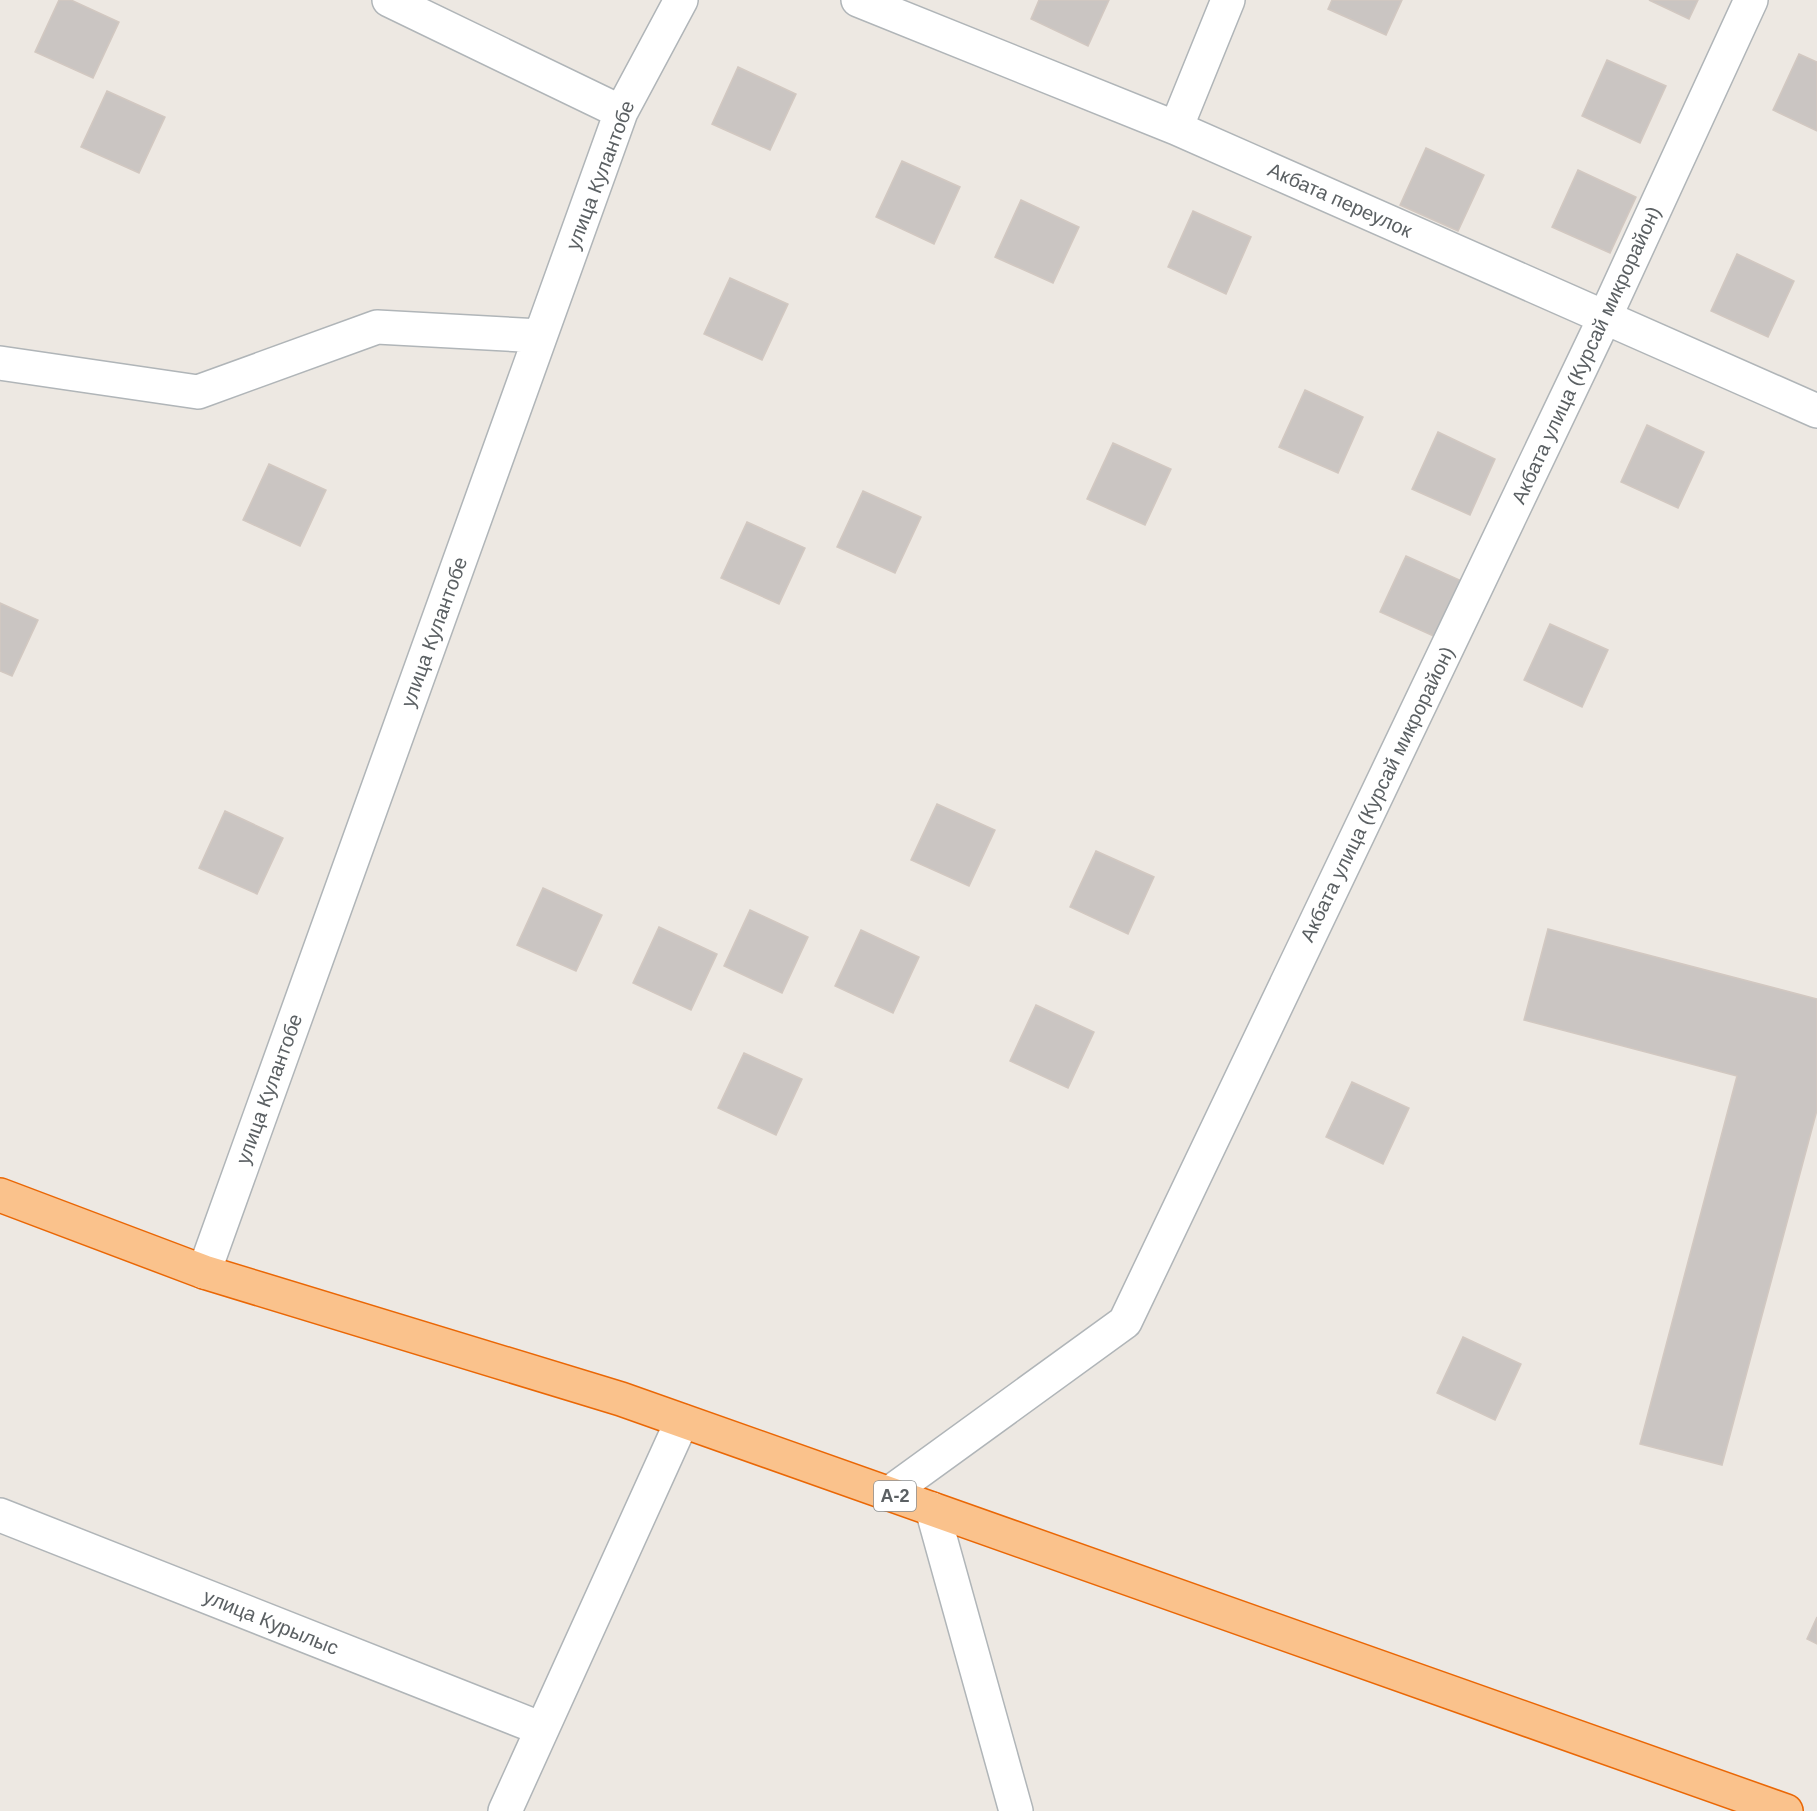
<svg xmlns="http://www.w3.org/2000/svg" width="1817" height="1811" viewBox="0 0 1817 1811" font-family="Arial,sans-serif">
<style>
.building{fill:#cac5c2;stroke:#d2c8c1;stroke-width:1.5}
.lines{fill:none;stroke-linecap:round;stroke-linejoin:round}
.minor-casing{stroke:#b0b5b8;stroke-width:36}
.highway-casing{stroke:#ea6705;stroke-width:36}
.minor{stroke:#fff;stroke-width:33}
.highway{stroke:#fac28c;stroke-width:33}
.labels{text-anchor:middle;stroke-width:5;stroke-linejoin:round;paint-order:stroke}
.shield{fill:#fff;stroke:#8c9092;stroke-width:1.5}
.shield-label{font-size:18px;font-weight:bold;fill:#5b6063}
.street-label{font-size:20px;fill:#5b6063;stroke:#fff}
</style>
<rect width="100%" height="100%" fill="#ede8e2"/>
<path class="building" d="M59 0H71L119 22 93 78 35 52Z
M1039 0H1109L1088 46 1031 19Z
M1332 0H1402L1386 35 1328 9Z
M1649 0H1698L1689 19Z
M1799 54 1817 62V131L1773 110Z
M1607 60 1666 86 1640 143 1582 116Z
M738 67 796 94 770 150 712 124Z
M107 91 165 117 139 173 81 147Z
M1426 148 1484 175 1458 231 1400 205Z
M902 161 960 187 934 244 876 217Z
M1578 170 1636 197 1610 253 1552 227Z
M1021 200 1079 227 1053 283 995 257Z
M1193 211 1251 237 1226 294 1168 267Z
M1737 254 1794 281 1768 337 1711 311Z
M730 278 788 304 762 360 704 334Z
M1305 390 1363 417 1338 473 1279 447Z
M1647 425 1704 452 1678 508 1621 482Z
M1438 432 1495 459 1470 515 1412 489Z
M1113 443 1171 469 1145 525 1087 499Z
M269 464 326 490 300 546 243 520Z
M863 491 921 517 895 573 837 547Z
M747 522 805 548 779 604 721 578Z
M1406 556 1464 582 1438 638 1380 612Z
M0 603 38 620 12 676 0 671Z
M1550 624 1608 650 1582 707 1524 680Z
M937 804 995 830 969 886 911 860Z
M225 811 283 838 257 894 199 868Z
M1096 851 1154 877 1128 934 1070 907Z
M543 888 602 915 576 971 517 945Z
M750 910 808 937 782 993 724 966Z
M659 927 717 954 691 1010 633 983Z
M1548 929 1817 999V1110L1722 1465 1640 1444 1737 1076 1524 1020Z
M861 930 919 957 893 1013 835 986Z
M1036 1005 1094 1032 1068 1088 1010 1061Z
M744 1053 802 1079 776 1135 718 1108Z
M1352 1082 1409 1108 1383 1164 1326 1137Z
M1463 1337 1521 1364 1495 1420 1437 1393Z
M1817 1617V1644L1807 1639Z"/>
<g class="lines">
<g class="minor-casing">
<path id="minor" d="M389 0 621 112
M858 0 1176 128 1817 411
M1176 128 1228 0
M0 363 198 392 377 327 540 336
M204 1272 621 112 681 0
M888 1494 1125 1322 1605 317 1751 0
M932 1509 1016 1811
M0 1515 542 1729
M505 1811 682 1421"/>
</g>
<g class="highway-casing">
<path id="highway" d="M0 1195 204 1272 621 1399 1786 1811"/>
</g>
<use href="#minor" class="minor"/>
<use href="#highway" class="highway"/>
</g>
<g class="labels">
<rect class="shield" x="874" y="1481" width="42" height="30" rx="4.5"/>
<g class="shield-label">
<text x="895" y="1502">A-2</text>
</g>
<g class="street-label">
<text transform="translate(600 175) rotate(-69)" y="7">улица Кулантобе</text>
<text transform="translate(1340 200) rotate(24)" y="7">Акбата переулок</text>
<text transform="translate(1586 355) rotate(-65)" y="7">Акбата улица (Курсай микрорайон)</text>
<text transform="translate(434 632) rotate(-70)" y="7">улица Кулантобе</text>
<text transform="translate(1377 794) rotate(-64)" y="7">Акбата улица (Курсай микрорайон)</text>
<text transform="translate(269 1089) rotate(-70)" y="7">улица Кулантобе</text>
<text transform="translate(271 1622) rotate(22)" y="7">улица Курылыс</text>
</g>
</g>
</svg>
